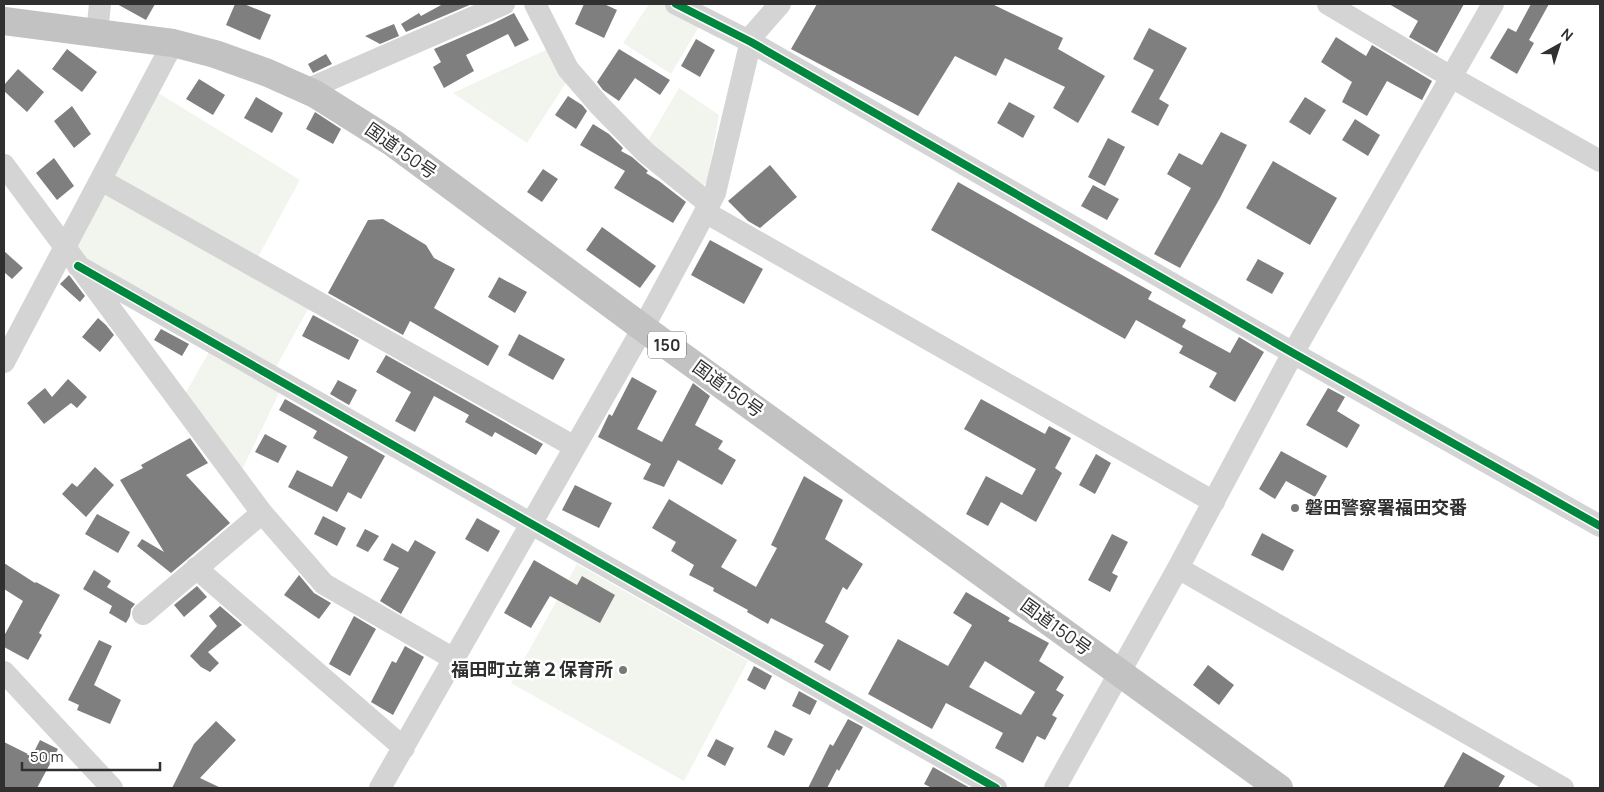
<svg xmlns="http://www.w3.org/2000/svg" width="1604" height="792" viewBox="0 0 1604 792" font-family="Manrope,'Noto Sans JP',sans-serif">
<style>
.green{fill:#f1f5ed}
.building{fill:#7f7f7f;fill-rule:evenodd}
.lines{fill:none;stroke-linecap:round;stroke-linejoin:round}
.minor{stroke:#d4d4d4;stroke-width:22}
.highway{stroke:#c2c2c2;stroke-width:28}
.cycleway-casing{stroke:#fff;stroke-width:11}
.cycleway{stroke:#00873e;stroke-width:8}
.poi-dot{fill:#787878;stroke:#fff;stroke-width:2}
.labels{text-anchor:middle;stroke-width:5;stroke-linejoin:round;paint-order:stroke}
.shield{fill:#fff;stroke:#6e6e6e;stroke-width:1}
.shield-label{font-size:16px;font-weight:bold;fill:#303030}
.street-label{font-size:18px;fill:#303030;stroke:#fff}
.poi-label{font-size:18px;font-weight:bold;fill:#303030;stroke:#fff;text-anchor:start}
</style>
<rect width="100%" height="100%" fill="#fff"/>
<path class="green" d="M649 4H676L704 18 671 74 623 43Z
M548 49 566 83 527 143 453 93Z
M150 88 300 180 253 266 313 300 271 376 284 383 237 480 180 403 214 343 65 248Z
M679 88 719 115 707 182 700 190 646 144Z
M577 564 748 661 684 781 511 683Z"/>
<path class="building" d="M117 4H155L146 20Z
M235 4H244L271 15 260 40 226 25Z
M443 4H472L406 32 401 24 419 13 421 16Z
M584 4H604L617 10 604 38 575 24Z
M817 4H992L1063 38 1058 49 1105 76 1078 123 1053 108 1065 87 1005 58 996 76 955 56 918 116 791 49Z
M1389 4H1464L1437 53 1409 37 1418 21Z
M1531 4H1549L1529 40 1534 43 1517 74 1490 58 1508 28 1516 32Z
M514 13 529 40 515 47 508 34 466 55 474 71 444 88 433 67 441 62 434 49 494 23Z
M394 24 399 36 380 44 365 36Z
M1149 28 1187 48 1159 99 1169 105 1158 126 1131 112 1154 70 1133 59Z
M1336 37 1366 56 1372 45 1432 81 1422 100 1387 81 1367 116 1342 102 1352 82 1321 62Z
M696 39 715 50 700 77 681 66Z
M67 49 97 72 82 92 52 69Z
M619 49 670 80 660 95 635 78 619 101 603 90 597 82Z
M326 54 332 64 313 73 308 64Z
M18 69 44 92 27 112 4 91V85Z
M199 79 225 95 213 115 186 99Z
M568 96 582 105 587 111 576 129 555 115Z
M256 97 283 113 272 133 244 118Z
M1305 97 1326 110 1310 135 1289 122Z
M1009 102 1035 116 1023 138 997 123Z
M72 106 91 134 74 148 54 121Z
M315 112 341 129 333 144 306 129Z
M1355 119 1380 135 1368 156 1342 140Z
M593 124 609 134 623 148 621 151 632 157 648 171 646 173 659 181 686 202 673 223 614 188 625 171 580 145Z
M1221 132 1247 145 1220 198 1180 268 1154 254 1191 188 1167 174 1179 153 1202 165Z
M1108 138 1125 147 1105 186 1088 177Z
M54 158 74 186 57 200 36 173Z
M1273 161 1337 198 1310 245 1246 208Z
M770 165 797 197 760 228 748 221 728 201Z
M543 169 558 179 542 202 527 192Z
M958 182 1152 292 1148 299 1186 320 1182 327 1230 353 1239 337 1264 352 1235 402 1209 387 1217 373 1179 353 1183 346 1136 320 1125 339 931 230Z
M1093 185 1119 199 1107 220 1081 206Z
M383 219 426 245 434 258 455 269 434 308 499 346 488 366 410 321 403 335 328 293 368 220Z
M602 227 656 266 640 288 586 250Z
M710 240 763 269 744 304 691 275Z
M4 251 23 268 12 279 4 272Z
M1258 259 1284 273 1272 294 1246 280Z
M69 275 85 296 80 302 60 284Z
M499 277 527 292 515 313 488 297Z
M313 315 359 340 349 360 302 336Z
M98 318 106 325 114 335 100 352 82 337Z
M161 329 189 344 182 356 154 340Z
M519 334 565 359 553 380 508 355Z
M386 355 543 444 536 455 495 432 492 437 465 422 469 415 434 396 415 432 395 421 411 392 376 372Z
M632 377 657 391 637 429 662 442 693 383 710 396 695 425 723 441 718 449 736 460 722 485 678 460 664 487 643 479 651 464 598 437 609 414 612 416Z
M68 379 87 397 77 408 71 403 44 424 27 403 45 388 52 397Z
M338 380 357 390 349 405 330 394Z
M1328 388 1345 397 1337 411 1360 425 1347 448 1306 425Z
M285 399 385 456 361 499 348 492 337 512 288 487 297 470 332 487 348 457 313 438 317 431 279 410Z
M981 399 1045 434 1049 426 1071 438 1055 468 1062 473 1036 522 1001 502 988 526 966 514 986 476 1022 495 1036 469 964 429Z
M265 434 287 446 278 463 255 452Z
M190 438 208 463 186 475 230 523 171 573 137 546 142 539 164 552 120 480 143 468 141 465Z
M1281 451 1327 476 1315 497 1286 481 1275 499 1259 489Z
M1096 454 1111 463 1095 494 1079 485Z
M95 467 114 485 86 517 62 494 72 483 77 487Z
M804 476 843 500 825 539 863 564 847 590 843 587 825 622 849 636 830 671 814 662 824 645 771 618 768 624 747 612 748 610 713 591 714 588 689 575 694 565 671 551 676 542 652 528 669 499 737 540 721 567 756 587 777 548 771 545Z
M575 485 612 503 599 528 562 510Z
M97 514 130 532 118 553 85 534Z
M323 516 346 528 337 546 314 534Z
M477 518 500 531 488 552 465 539Z
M365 529 379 536 368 552 356 546Z
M1262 533 1294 550 1283 571 1251 555Z
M1112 534 1128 542 1112 573 1118 576 1110 592 1088 580Z
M415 540 436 552 401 614 380 601 399 568 383 560 392 543 408 552Z
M534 560 577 585 582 576 615 595 600 623 550 596 531 628 504 613Z
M4 563 35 583 36 582 60 595 39 633 42 635 28 660 4 647V636L23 601 4 589Z
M94 570 111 581 107 587 135 604 131 609 130 616 126 623 109 613 112 606 83 589Z
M299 575 314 593 331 603 319 619 284 595Z
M197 586 207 597 184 617 174 605Z
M966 592 1010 618 1008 621 1049 643 1039 661 1064 677 1056 690 1064 695 1052 715 1057 718 1045 740 1037 736 1023 763 995 748 1003 733 946 703 932 729 868 694 898 639 948 666 972 625 953 613ZM985 661 1035 692 1021 715 969 687Z
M220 606 242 625 208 652 219 663 210 672 201 667 190 656 217 626 209 616Z
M354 616 376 629 350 676 329 664Z
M99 640 112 646 94 685 121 700 110 724 77 710 79 705 68 700Z
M405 646 424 657 393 715 371 702 392 661 396 663Z
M1208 665 1234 685 1219 705 1193 685Z
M754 666 772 676 765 690 747 680Z
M799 691 817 701 810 715 792 706Z
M848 719 863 727 839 771 837 769 827 788H808L830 744 833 746Z
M216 721 236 740 200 778 221 788H172L194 744Z
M775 730 793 739 784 756 767 747Z
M716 739 734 748 725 766 707 756Z
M40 740 58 749 37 788H4V742L32 756Z
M1463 752 1505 776 1498 788H1443Z
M933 767 970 788H932L924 784Z"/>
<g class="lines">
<path class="minor" d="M535 4 568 69 600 106 645 152 709 204
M676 4 751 42 1293 353 1600 526
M1328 4 1451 77 1600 161
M97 33 100 4
M306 90 504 4
M4 165 262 513 324 584 454 659
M101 180 575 447
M705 212 1214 502
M78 266 996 788
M4 362 173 43
M196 568 404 748
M1178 568 1563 788
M143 614 262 513
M4 672 112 788
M380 788 643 328 692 237 715 193 752 36 780 4
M1055 788 1178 568 1293 353 1493 4"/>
<path class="highway" d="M4 21 173 43 215 54 268 73 315 94 393 143 643 328 1279 788"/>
<g class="cycleway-casing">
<path id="cycleway" d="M676 4 751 42 1293 353 1600 526
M78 266 996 788"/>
</g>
<use href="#cycleway" class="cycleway"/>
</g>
<g class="poi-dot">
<circle cx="1295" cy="508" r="5"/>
<circle cx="623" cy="670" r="5"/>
</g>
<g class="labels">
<rect class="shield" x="648" y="331.5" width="38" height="27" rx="4"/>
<g class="shield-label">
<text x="667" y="351">150</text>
</g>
<g class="street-label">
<text transform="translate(401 151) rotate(35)" y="6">国道150号</text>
<text transform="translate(728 389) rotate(36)" y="6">国道150号</text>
<text transform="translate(1056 627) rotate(36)" y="6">国道150号</text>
</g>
<g class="poi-label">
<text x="1305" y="514">磐田警察署福田交番</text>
<text x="613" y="676" text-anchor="end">福田町立第２保育所</text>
</g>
</g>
<rect width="1604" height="792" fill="none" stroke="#303030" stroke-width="10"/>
<g transform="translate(1559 45) rotate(39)" stroke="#ffffff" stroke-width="4" paint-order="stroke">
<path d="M0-4L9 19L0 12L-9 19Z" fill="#303030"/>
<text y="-8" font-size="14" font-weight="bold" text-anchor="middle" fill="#303030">N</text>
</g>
<path d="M22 762v8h138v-8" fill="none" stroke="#303030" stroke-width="2.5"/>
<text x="30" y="762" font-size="15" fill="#303030" stroke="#ffffff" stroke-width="4" paint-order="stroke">50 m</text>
</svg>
